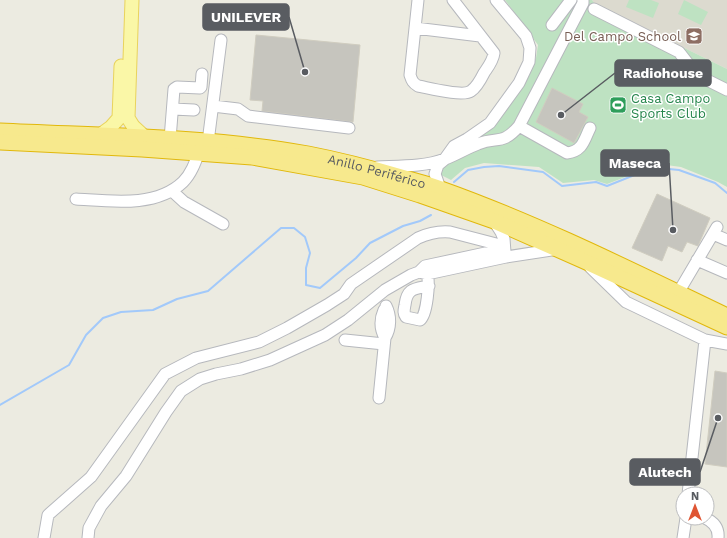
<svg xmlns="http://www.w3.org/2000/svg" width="727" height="538" viewBox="0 0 727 538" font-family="'Work Sans',sans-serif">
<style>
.education{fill:#dcdacf}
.green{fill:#bee2c2}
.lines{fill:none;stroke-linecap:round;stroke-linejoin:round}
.stream{stroke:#a2c9fa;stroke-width:2}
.building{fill:#c6c5be;stroke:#d0cdc0}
.minor-casing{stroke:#b6b8bd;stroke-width:13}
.major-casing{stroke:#e9d35c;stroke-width:15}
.highway-casing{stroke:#e1b80c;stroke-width:17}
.minor{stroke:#fff;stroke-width:11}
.major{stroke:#faf7a7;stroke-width:13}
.highway{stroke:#f7e98d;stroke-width:15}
.labels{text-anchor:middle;stroke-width:3;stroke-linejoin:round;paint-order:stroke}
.education-label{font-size:13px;fill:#785e54;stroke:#fff;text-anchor:end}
.leisure-label{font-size:13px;fill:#27864d;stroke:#fff;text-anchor:start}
.street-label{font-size:13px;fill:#595c61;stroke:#fff}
.leader{fill:none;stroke:#595c61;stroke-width:1.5}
.callout-dot{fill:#595c61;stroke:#fff;stroke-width:1.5}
.callout{fill:#595c61;stroke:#595c61;stroke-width:1.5}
.callout-label{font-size:14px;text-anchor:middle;font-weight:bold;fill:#fff}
</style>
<rect width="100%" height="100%" fill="#ecebe1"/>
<path class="education" d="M592 0H727V69L595 4Z"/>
<path class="green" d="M505 0H592L595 4 727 69V187L718 182 681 167 659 164 607 184 594 180 563 183 539 167 484 163 465 168 451 180 441 175 443 168 456 150 522 85 536 58 538 45Z
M629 0H651L659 3 653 18 626 7Z
M684 0 708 12 701 25 678 14Z"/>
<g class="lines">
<path class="stream" d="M454 182 468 170 484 167 499 166 543 172 562 186 596 182 607 186 637 174 659 168 679 170 715 183 727 193
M0 405 69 365 86 335 103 318 121 312 153 310 177 299 208 291 281 228H294L305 237 310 253 306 268V285L320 288 356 258 370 243 403 226 420 221 431 215"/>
</g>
<path class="building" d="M256 35 360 45 353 122 262 111 263 101 250 100Z
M552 88 583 104 579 112 588 117 574 143 536 122Z
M657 194 710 218 698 246 687 242 682 252 668 246 662 261 632 248Z
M715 371 727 373V467L705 464Z"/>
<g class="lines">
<g class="minor-casing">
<path id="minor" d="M418 0 410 75C412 81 413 83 418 86 429 88 463 97 471 91 477 87 481 79 484 73 488 67 493 61 494 53L453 0
M594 9 679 52 697 75 727 90
M552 25 571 0
M415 28 480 36
M213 106 238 109 248 116 349 128
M173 109 194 110
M519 126 567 153C583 151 584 140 590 128
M170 139 174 89 177 87 200 88 201 87 202 74
M208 142 221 40
M377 167C399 166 424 167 445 159 456 155 467 148 478 144 497 136 502 146 519 126L583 3V0
M440 188 435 174 438 165 444 160 454 146 467 139 490 123 519 83 529 62 530 48 526 36 496 0
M172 191 184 202 223 224
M76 199C110 201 156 208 183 182 191 174 195 163 199 152
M494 221 501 232 504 239 505 252
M713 234 727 240
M697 260 727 273
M590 267 626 302 705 340 727 344
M419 272 427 274 506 257 558 249
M427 274C430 282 427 315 420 320L406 317C403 313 404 310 405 305 407 288 414 289 429 286
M678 293 717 227
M384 310C380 319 380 329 385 338
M345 340 384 344
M379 398 385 338C391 328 391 316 386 306
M688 494 705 340
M705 518C714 522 719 528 718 538
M44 538 48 515 91 477 165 374 196 358 259 342 287 328 327 305 344 294 351 284 418 238C429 233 438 231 450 232L504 246
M88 538 89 528 101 506 126 476 166 412 181 391 200 379 216 374 241 369 270 360 325 335 348 320 385 290 411 275 419 272 425 266 504 249
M683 538 686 518"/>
</g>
<g class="major-casing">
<path id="major" d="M132 0 128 118 133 126 146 138
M100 135 111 127 119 118 121 66"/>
</g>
<g class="highway-casing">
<g id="highway">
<path id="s1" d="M0 131C102 136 208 136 308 154 339 160 370 168 401 177 414 181 428 184 441 189 539 224 633 271 727 316"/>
<path d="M0 142 142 149 252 157 363 177 420 195 494 221 584 261 727 327"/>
</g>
</g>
<use href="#minor" class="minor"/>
<use href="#major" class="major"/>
<use href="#highway" class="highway"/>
</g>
<defs>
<g id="school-square" transform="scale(0.9)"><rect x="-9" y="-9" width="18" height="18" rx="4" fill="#8d6e63" stroke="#fff"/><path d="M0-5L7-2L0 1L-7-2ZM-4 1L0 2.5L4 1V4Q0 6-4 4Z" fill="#fff"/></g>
<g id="stadium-square" transform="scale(0.9)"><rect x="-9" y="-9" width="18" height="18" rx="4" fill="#2e9e5b" stroke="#fff"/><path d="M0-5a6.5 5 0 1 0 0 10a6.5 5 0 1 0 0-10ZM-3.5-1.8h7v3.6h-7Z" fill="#fff"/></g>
</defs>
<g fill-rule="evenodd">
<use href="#school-square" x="694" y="36"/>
<use href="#stadium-square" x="618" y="105"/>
</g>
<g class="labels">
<g class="education-label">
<text x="681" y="41">Del Campo School</text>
</g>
<g class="leisure-label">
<text x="631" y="103">Casa Campo<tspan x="631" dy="15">Sports Club</tspan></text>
</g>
<g class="street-label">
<text dy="5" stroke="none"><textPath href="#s1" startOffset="380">Anillo Periférico</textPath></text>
</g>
</g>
<path class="leader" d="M305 72L289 17M561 115L615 73M673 230L669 163M718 418L700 472"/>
<g class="callout-dot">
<circle cx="305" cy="72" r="4"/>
<circle cx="561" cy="115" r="4"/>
<circle cx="673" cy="230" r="4"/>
<circle cx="718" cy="418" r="4"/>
</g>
<g class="callout">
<rect x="203" y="4" width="86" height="26" rx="4"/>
<rect x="615" y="60" width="96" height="26" rx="4"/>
<rect x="601" y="150" width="68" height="26" rx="4"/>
<rect x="630" y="459" width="70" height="26" rx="4"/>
</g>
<g class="callout-label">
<text x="246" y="22">UNILEVER</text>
<text x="663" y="78">Radiohouse</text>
<text x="635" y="168">Maseca</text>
<text x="665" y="477">Alutech</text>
</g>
<g transform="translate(695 506)"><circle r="19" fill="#ffffff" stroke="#bdbec0"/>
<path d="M0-3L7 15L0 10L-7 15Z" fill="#df5533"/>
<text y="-6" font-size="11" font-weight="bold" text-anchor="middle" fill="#595c61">N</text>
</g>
</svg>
